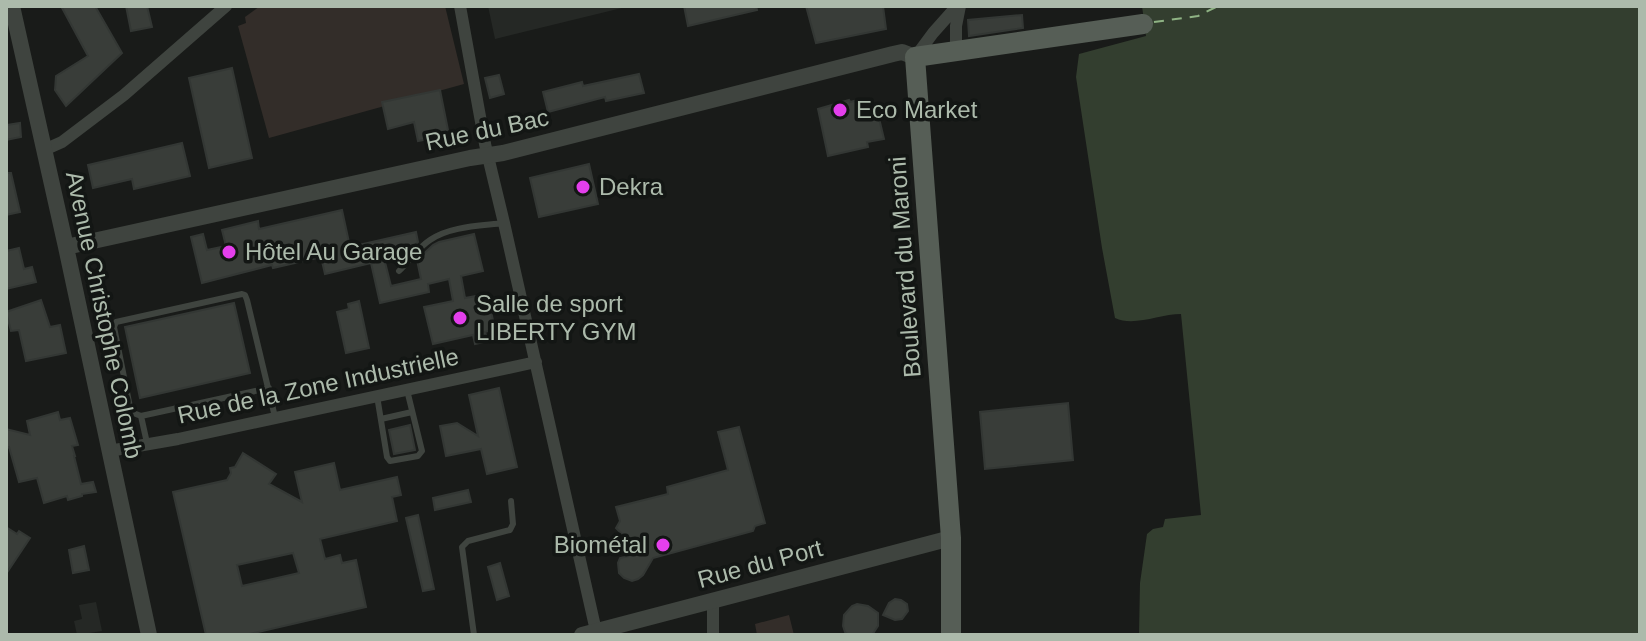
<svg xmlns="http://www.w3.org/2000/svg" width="1646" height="641" viewBox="0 0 1646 641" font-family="Helvetica,sans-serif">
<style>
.built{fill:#252825}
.green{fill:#332d29}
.water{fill:#333e2f}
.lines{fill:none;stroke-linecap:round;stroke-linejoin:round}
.ferry{stroke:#8fb384;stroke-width:2;stroke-dasharray:10 8;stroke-linecap:butt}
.building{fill:#393d39;stroke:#333734;stroke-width:2;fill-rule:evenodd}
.service{stroke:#3f443f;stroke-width:6}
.minor{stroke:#3f443f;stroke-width:12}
.tertiary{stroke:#3f443f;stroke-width:16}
.primary{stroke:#565e56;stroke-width:20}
.poi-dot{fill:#e43fec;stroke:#131614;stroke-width:3}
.labels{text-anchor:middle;stroke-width:7;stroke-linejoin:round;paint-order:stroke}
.poi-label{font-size:24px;fill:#acbaab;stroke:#131614;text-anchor:start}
.street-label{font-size:24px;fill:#acbaab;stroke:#131614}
</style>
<rect width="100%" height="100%" fill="#191b19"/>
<path class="built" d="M488 6H630L495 39Z
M96 602 102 631 77 635 74 621 82 619 79 605Z"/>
<path class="green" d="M260 6H445L464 84 269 138 238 26 246 23 245 17Z
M789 615 794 635H757L755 624Z"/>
<path class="water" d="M1142 6H1640V635H1139L1140 583 1147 534 1153 529 1163 527 1165 519 1201 515 1181 314C1160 314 1134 327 1115 318L1102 248 1076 77 1079 54 1146 36Z"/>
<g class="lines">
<path class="ferry" d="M1154 22 1198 16 1218 6"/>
</g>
<path class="building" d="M61 6H95L122 53 66 106 55 90 56 76 88 56Z
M126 6H147L152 27 131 31Z
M684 6H756L757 10 688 26Z
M806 6H883L886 29 816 43Z
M1022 15 1023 28 969 36 968 20Z
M232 68 252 158 209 168 189 78Z
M639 74 644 93 606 101 605 97 548 112 543 92 582 82 583 86Z
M499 75 504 94 490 98 485 78Z
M440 90 449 135 418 141 414 122 388 129 382 102Z
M849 100 850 102 858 100 862 118 878 114 884 139 867 142 868 147 828 156 818 109Z
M20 123 21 137 6 140V125Z
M182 143 190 176 134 189 132 179 93 188 88 165Z
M589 164 598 204 539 217 530 178Z
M6 173H11L20 212 6 215Z
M342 210 350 247 416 232 418 242 412 248 383 254 391 286 421 279 417 260 433 245 439 242 474 234 483 271 461 276 465 298 487 294 495 329 485 332 488 341 475 344 473 335 433 344 424 307 453 301 449 279 428 284 429 292 380 303 371 263 325 274 321 257 273 268 272 265 202 283 191 237 203 234 207 250 226 246 222 230 258 221 259 229Z
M19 248 24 269 32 267 36 282 6 289V251Z
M41 300 50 327 60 325 66 353 26 361 19 330 11 331 6 312Z
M359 301 369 348 346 353 337 312 349 309 348 304Z
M234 303 250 373 140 398 125 327Z
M499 388 517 467 487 474 481 449 446 456 440 426 457 423 478 436 469 395Z
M1068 403 1073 460 985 469 980 412Z
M58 412 60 420 70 418 78 445 72 446 75 456H74L81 484 93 482 96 492 82 494V496L68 500 67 496 44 503 37 478 19 482 9 447 6 448V429L30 435 27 421Z
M410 425 415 450 394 454 389 430Z
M739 427 765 523 755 526 753 531 653 558 643 575 638 579 632 581 624 578 619 573 618 563 620 558 629 556 624 536 616 528 620 521 616 507 668 494 667 487 728 470 718 432Z
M243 453 276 474 269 484 302 502 295 472 334 463 340 490 397 477 401 495 392 497 397 521 320 539 325 559 340 555 342 563 356 560 366 607 245 635H206L173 492 227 480 231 473 230 468 235 467ZM293 553 299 573 242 586 237 565Z
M468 490 471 502 435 510 433 498Z
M418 515 434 589 423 591 406 518Z
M6 527 17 534 19 531 30 538 6 574Z
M84 546 89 570 73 573 69 550Z
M500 563 509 596 497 600 488 567Z
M895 599 901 600 907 604 908 611 902 619 895 620 883 615 889 603Z
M857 604 868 606 878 613V626L872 635H848L845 632 843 626 844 615 852 606Z"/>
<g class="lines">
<path class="service" d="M399 271C409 261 418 248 430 240 450 226 481 226 504 223
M377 396 387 457 390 461 418 456 422 451 407 390
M141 416 269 388
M381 419 412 412
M147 443 141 416 131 412 114 327 116 322 242 294 245 295 247 300 275 417
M474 635 462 547 468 541 510 530 513 524 511 501"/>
<path class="minor" d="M460 6 485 144 504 223 596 631
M956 50V26L960 6
M916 56 933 33 957 6
M44 150 62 142 124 95 226 6
M109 451 178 439 536 362
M713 601V635"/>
<path class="tertiary" d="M12 6 66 247 149 635
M66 247 470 158 503 153 893 54 902 52 915 57
M582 635 951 538"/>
<path class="primary" d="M951 635V538L915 57 1143 24"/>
</g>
<g class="poi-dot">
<circle cx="840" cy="110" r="8"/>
<circle cx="583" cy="187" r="8"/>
<circle cx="229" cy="252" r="8"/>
<circle cx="460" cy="318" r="8"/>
<circle cx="663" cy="545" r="8"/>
</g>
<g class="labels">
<g class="poi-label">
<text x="856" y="118">Eco Market</text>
<text x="599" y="195">Dekra</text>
<text x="245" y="260">Hôtel Au Garage</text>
<text x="476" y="312">Salle de sport<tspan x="476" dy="28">LIBERTY GYM</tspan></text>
<text x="647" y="553" text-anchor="end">Biométal</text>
</g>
<g class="street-label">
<text transform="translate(487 130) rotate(-12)" y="8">Rue du Bac</text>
<text transform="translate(905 267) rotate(-94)" y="8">Boulevard du Maroni</text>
<text transform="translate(104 315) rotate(78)" y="8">Avenue Christophe Colomb</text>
<text transform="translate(318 386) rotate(-12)" y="8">Rue de la Zone Industrielle</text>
<text transform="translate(760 564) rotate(-15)" y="8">Rue du Port</text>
</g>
</g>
<rect width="1646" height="641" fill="none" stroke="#acbaab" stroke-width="16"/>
</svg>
